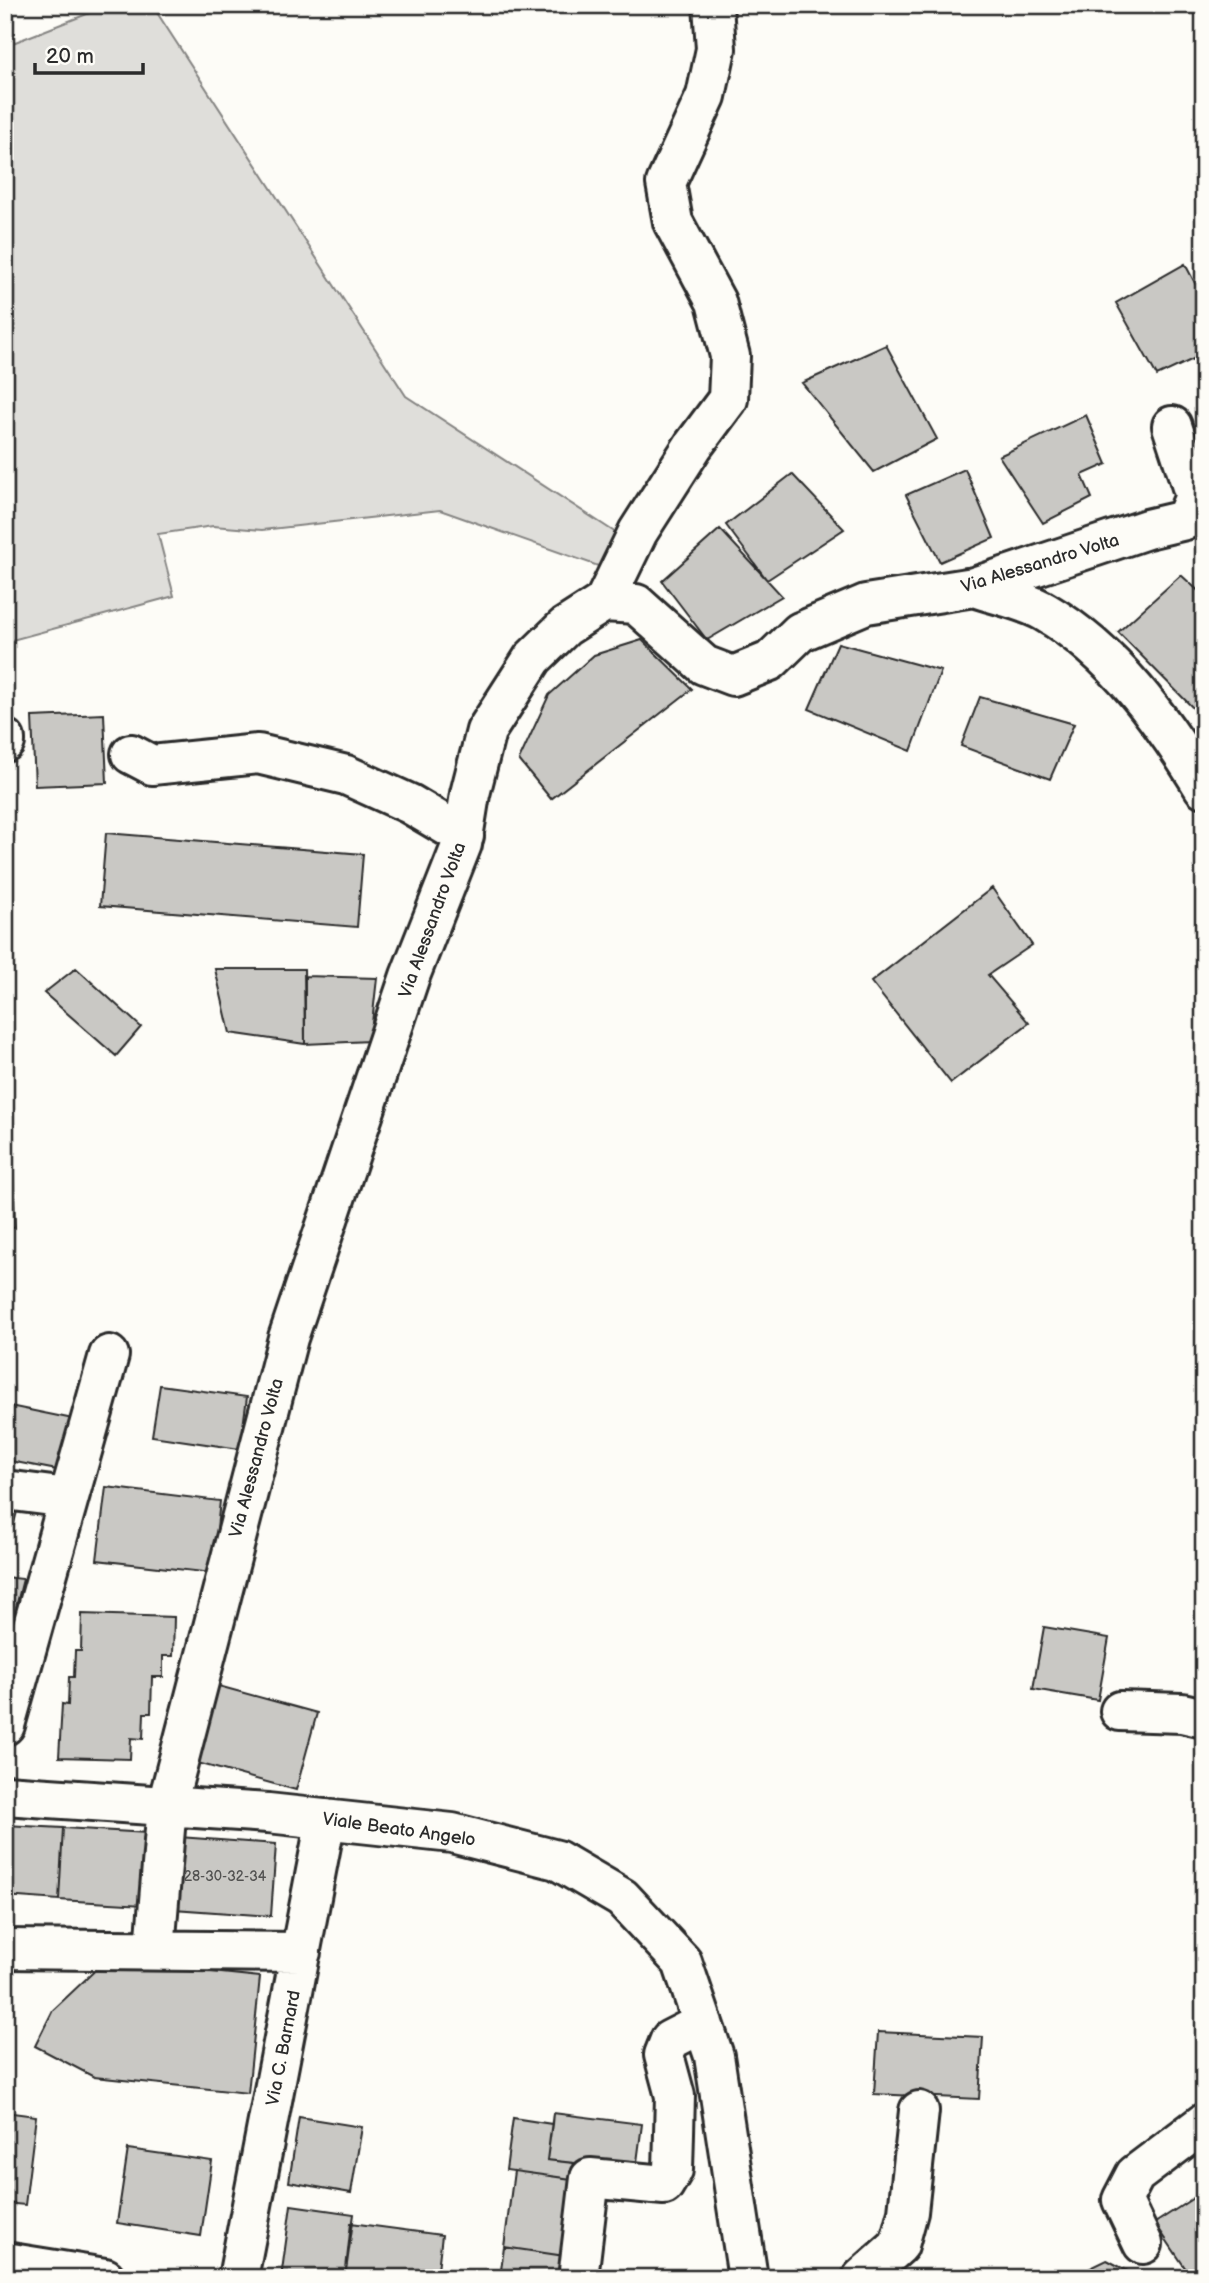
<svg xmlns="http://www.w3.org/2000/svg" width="1209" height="2283" viewBox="0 0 1209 2283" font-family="'Balsamiq Sans',sans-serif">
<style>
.green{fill:#dfdeda;stroke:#858482;stroke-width:2}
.building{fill:#c9c8c4;stroke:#2b2b2b;stroke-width:2}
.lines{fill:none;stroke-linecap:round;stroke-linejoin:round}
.minor-casing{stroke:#2b2b2b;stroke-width:44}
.minor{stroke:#fdfcf7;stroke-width:38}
.labels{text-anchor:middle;stroke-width:5;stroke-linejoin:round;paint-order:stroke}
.number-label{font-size:14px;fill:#525251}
.street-label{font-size:18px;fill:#2b2b2b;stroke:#fdfcf7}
</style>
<rect width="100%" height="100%" fill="#fdfcf7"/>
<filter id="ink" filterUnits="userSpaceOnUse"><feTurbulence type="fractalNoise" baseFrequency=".0143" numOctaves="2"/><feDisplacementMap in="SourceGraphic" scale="14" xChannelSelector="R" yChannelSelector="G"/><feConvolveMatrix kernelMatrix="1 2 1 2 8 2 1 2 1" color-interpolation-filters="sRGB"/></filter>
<g filter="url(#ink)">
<path class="green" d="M110 5H152L406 396 633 544 618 573 440 510 262 530 213 526 158 534 174 596 5 642V46Z"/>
<path class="building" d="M1185 264 1204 300V354L1157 376 1116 303Z
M886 345 937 439 874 472 802 383Z
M1086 415 1107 464 1082 475 1092 498 1043 523 999 456Z
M965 469 994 538 940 562 906 495Z
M792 474 844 529 767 580 726 525Z
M720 529 782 596 707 640 662 581Z
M1181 575 1204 596 1203 718 1118 632Z
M642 640 692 689 551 799 519 760 549 695 594 655Z
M838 643 941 671 911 751 809 709Z
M980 697 1074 724 1050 779 961 746Z
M104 714 107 783 35 786 32 717Z
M106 833 363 854 357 927 100 906Z
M992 888 1032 945 988 975 1029 1023 951 1083 871 982Z
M76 968 141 1027 116 1056 44 993Z
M215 969H304L305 1044 230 1033Z
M305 976 377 978 370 1041 305 1044Z
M5 1108 11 1109 15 1228 5 1227Z
M160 1385 247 1397 240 1449 152 1436Z
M5 1405 73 1419 57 1470 5 1460Z
M106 1487 220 1501 212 1573 97 1560Z
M5 1507 18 1508 5 1557Z
M5 1577 23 1579 5 1651Z
M82 1614 174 1617 173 1656H163V1677H152L151 1713H144L143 1739 131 1738 130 1759 59 1757 62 1704 68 1705 69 1677H74L75 1651H81Z
M1044 1627 1109 1638 1098 1700 1033 1689Z
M215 1685 317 1713 296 1790 194 1762Z
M5 1825 63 1828 59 1900 5 1896Z
M63 1828 148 1833 144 1905 59 1900Z
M179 1837 276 1844 271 1916 174 1909Z
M105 1961 260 1977 248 2093 94 2077 35 2046 53 2010Z
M878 2032 983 2037 979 2099 874 2094Z
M5 2112 36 2116 25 2205 5 2203Z
M553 2113 642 2124 636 2170 574 2163 563 2278H500L514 2171 506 2170 513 2118 552 2124Z
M553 2113 642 2124 636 2170 547 2160Z
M299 2117 362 2127 351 2193 289 2182Z
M513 2118 552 2124 547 2160 574 2163 572 2179 506 2170Z
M128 2149 212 2161 201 2236 117 2223Z
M514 2171 572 2179 565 2256 504 2247Z
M1204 2191V2278H1192L1155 2223Z
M291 2205 354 2214 345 2278H281Z
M351 2223 442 2235 437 2278H345Z
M504 2247 565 2256 563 2278H500Z
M1107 2260 1141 2278H1070Z"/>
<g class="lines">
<g class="minor-casing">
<path id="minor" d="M974 587C996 595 1025 600 1045 612 1115 653 1163 721 1204 788
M604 602 638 532 693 446 728 399 730 356 716 302 673 222 666 183 706 96 716 49 713 5
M5 739V742
M131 754 152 765 258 754 346 775 410 804 464 836
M5 1490 68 1498
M1120 1711 1182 1713 1204 1718
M5 1725 109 1355
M5 1795 268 1813 452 1833 557 1860 622 1898 682 1962 714 2056 748 2278
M5 1949 301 1952
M155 1949 167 1805 288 1338 410 976 462 844 470 794 486 731 533 658 565 627 604 602 636 604 704 665 733 676 770 661 800 632 866 604 974 587 1147 529 1185 520 1195 496 1172 426
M1143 2244 1122 2200 1135 2175 1204 2123
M5 2262 105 2278
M238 2278 326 1819
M578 2278 590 2178 664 2185 673 2170 675 2096 664 2055 670 2040 703 2023
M862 2278 899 2245 908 2212 919 2111"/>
</g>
<use href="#minor" class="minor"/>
</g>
</g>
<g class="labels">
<g class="number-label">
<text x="225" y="1881">28-30-32-34</text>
</g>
<g class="street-label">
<text transform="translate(1040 563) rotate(-17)" y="6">Via Alessandro Volta</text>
<text transform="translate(432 920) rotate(-70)" y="6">Via Alessandro Volta</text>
<text transform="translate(256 1458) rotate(-75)" y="6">Via Alessandro Volta</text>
<text transform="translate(399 1829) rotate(8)" y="6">Viale Beato Angelo</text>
<text transform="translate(283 2048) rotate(-79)" y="6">Via C. Barnard</text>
</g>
</g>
<rect width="1209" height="2283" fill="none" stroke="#fdfcf7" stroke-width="28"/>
<rect x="14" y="14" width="1181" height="2255" fill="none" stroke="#2b2b2b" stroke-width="2.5" filter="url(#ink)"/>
<path d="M35 63v10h108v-10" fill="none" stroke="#2b2b2b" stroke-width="3.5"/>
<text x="46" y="63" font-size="21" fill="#2b2b2b" stroke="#fdfcf7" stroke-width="5" paint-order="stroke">20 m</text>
</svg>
